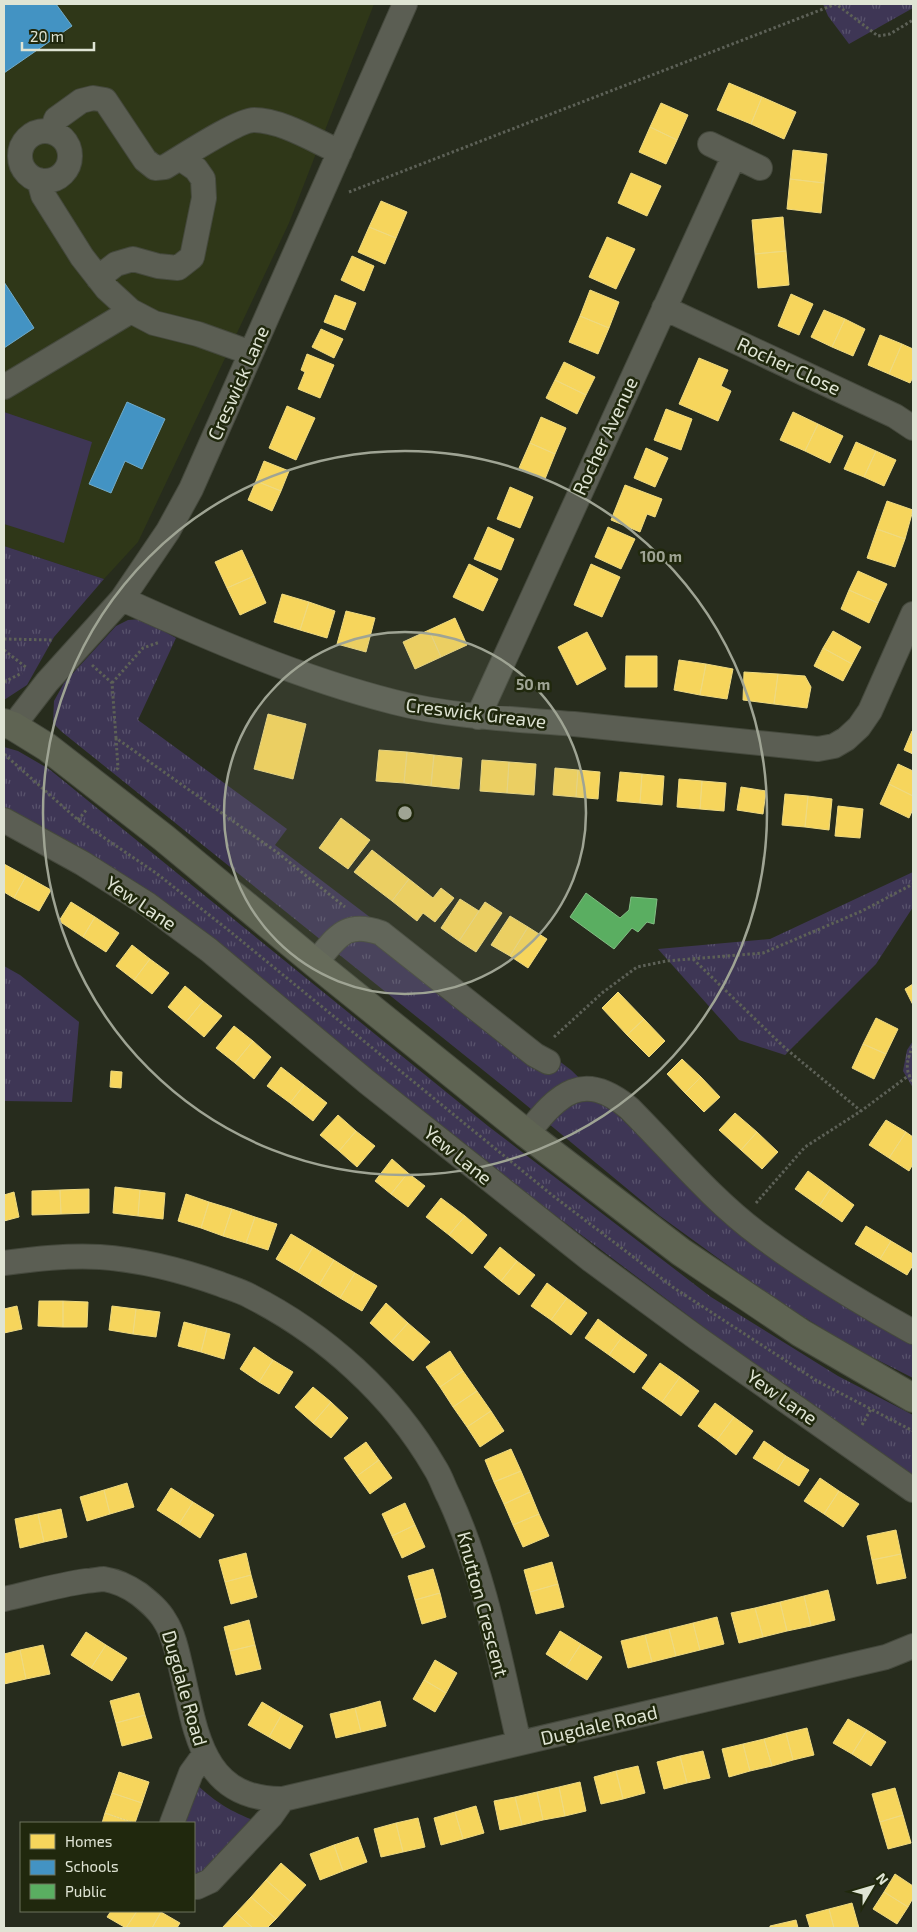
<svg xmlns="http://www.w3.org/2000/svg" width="917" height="1932" viewBox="0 0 917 1932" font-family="'Exo 2',sans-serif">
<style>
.built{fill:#2f3718}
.grass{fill:url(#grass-tufts)}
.garden{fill:#3e3655}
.homes{fill:#f6d55c;stroke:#efda80}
.schools{fill:#4393c3;stroke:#72abc8}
.public{fill:#5aae61;stroke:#82be84}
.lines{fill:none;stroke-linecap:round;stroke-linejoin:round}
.minor-casing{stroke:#45493d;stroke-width:26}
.major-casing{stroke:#45493d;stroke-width:30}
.path{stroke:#5d6157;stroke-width:3;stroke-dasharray:2.5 2.5;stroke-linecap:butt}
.minor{stroke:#5b5e53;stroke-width:24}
.major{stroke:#5f6453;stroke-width:28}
.ring{fill:none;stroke:#9fa494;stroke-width:2.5}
.labels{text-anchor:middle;stroke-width:5;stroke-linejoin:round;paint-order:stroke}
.street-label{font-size:19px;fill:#dfe4d4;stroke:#20280d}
.centre{fill:#9fa494;stroke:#20280d;stroke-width:2.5}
.ring-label{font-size:15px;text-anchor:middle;font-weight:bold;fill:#9fa494;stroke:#20280d;stroke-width:5;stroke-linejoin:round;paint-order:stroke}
</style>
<defs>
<pattern id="grass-tufts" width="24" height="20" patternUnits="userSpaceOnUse" patternTransform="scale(1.25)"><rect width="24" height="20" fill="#3e3655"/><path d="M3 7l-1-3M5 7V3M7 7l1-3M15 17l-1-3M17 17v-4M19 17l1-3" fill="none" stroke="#59536d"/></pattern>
</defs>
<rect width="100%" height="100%" fill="#272c1d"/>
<path class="built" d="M4 4H374L289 223 138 542 104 579 4 546Z"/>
<path class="grass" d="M823 4H913V8L849 44 828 16Z
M4 546 104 579 54 637 27 685 4 700Z
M142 619 176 638 138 720 287 829 275 845 571 1070 634 1131 755 1242 913 1343V1378L854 1348 773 1298 660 1216 514 1095 62 732 53 723 54 701 64 683 116 626 128 620Z
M4 747 18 751 49 769 488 1126 711 1297 838 1376 913 1415V1477L754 1365 487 1164 4 809Z
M913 872V907L876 964 785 1055 739 1040 658 949 770 939Z
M4 966 20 975 79 1022 72 1102 4 1101Z
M913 1041V1088L903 1071 907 1050Z
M196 1784C218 1804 230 1811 258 1822L208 1874 194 1878V1823H183Z"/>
<path class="garden" d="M4 412 92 442 64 543 4 524Z"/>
<path class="homes" d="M729 83 762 97 751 124 717 110Z
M762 97 796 112 784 139 751 124Z
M661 103 688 115 677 140 650 127Z
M650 127 677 140 666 164 639 152Z
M793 150 827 154 824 183 790 179Z
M631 173 661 186 647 216 618 203Z
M790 179 824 183 821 213 787 209Z
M381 201 407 212 396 238 369 227Z
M783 217 786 251 755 254 752 220Z
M369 227 396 238 385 264 358 252Z
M607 237 635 249 616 289 589 277Z
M786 251 789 285 758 288 755 254Z
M352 256 374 266 364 291 341 280Z
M590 290 619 302 609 328 580 316Z
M791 294 813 304 799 335 778 326Z
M335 295 356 303 345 330 324 322Z
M824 310 845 319 832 347 811 337Z
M580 316 609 328 598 354 569 342Z
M845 319 865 329 853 356 832 347Z
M321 329 343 339 334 358 312 347Z
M880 335 902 344 889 374 868 365Z
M902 344 913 349V377L910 383 889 374Z
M307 354 334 365 320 398 298 389 305 372 301 370Z
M699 358 728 370 721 386 731 391 718 421 679 404Z
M564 362 595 377 586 395 555 380Z
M555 380 586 395 577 414 546 398Z
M287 406 315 418 296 460 269 448Z
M666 409 692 419 681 450 654 440Z
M793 412 818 424 805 451 780 440Z
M541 417 566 428 555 454 530 443Z
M818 424 843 436 830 463 805 451Z
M856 442 876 451 864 477 844 469Z
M530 443 555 454 545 479 519 468Z
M646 448 668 458 655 487 634 478Z
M876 451 896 460 884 486 864 477Z
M264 461 289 471 281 491 256 481Z
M256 481 281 491 272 511 248 500Z
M625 485 662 499 655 517 647 514 640 532 611 520Z
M510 487 533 497 520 528 497 519Z
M887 501 913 510 905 539 877 529Z
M488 527 514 539 501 570 474 559Z
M608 527 635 539 621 569 595 557Z
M877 529 905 539 895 567 867 558Z
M242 550 254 576 227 588 215 562Z
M469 564 498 579 483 611 453 597Z
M591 564 620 577 602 617 574 605Z
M858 571 887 584 878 603 849 590Z
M254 576 266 603 240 615 227 588Z
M849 590 878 603 869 623 841 609Z
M282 594 309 602 300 630 274 622Z
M309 602 335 611 327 638 300 630Z
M346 611 375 618 366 652 337 644Z
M455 618 467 645 441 657 429 630Z
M429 630 441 657 415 669 403 642Z
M833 631 861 647 852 664 823 648Z
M587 632 606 669 577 685 558 647Z
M823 648 852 664 843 681 814 666Z
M626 656H657V687H625Z
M679 660 706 664 700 695 674 690Z
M706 664 733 669 727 699 700 695Z
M744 672 778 674 774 704 743 700Z
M778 674 805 676 811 687 807 708 774 704Z
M268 714 306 724 293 779 254 769Z
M912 731H913V754L904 750Z
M379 750 407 752 404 783 376 781Z
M407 752 434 755 431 786 404 783Z
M434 755 462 758 459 789 431 786Z
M482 760 509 762 507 793 480 791Z
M509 762 536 764 534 795 507 793Z
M898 764 913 771V796L889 784Z
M555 768 578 770 576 797 553 795Z
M578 770 600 772 598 799 576 797Z
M620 772 642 774 640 803 617 801Z
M642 774 664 776 662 805 640 803Z
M679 779 702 781 700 809 677 807Z
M702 781 726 783 724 811 700 809Z
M889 784 913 796V809L909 818 880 804Z
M741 787 766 791 763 814 737 810Z
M785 794 808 796 805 827 782 825Z
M808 796 832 799 829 830 805 827Z
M838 806 863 809 860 838 835 836Z
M341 818 370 840 348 869 319 848Z
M372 850 409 879 392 901 354 872Z
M4 864 26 876 14 898 4 892Z
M26 876 51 890 39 911 14 898Z
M409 879 433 898 441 888 454 898 435 922 423 913 417 921 392 901Z
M460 899 479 911 459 941 441 928Z
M71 902 95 917 83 937 59 921Z
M485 902 502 913 476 952 459 941Z
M510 916 528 927 510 956 491 945Z
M95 917 119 933 106 952 83 937Z
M528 927 547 939 528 968 510 956Z
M132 945 150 959 134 980 116 966Z
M150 959 169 973 152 994 134 980Z
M913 984V1005L905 989Z
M185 986 203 1001 186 1022 168 1007Z
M618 992 644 1019 627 1035 602 1008Z
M203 1001 222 1016 204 1037 186 1022Z
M876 1018 898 1029 886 1054 863 1044Z
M644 1019 665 1041 649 1057 627 1035Z
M234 1026 253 1041 235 1063 216 1048Z
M253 1041 271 1057 254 1079 235 1063Z
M863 1044 886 1054 874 1079 852 1068Z
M682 1059 701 1077 685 1093 667 1074Z
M281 1067 304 1085 290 1103 267 1086Z
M111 1071 122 1072 121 1088 110 1087Z
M701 1077 720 1097 704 1112 685 1093Z
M304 1085 327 1103 313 1121 290 1103Z
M735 1113 757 1132 741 1150 719 1130Z
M338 1115 356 1131 339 1151 320 1135Z
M886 1120 906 1132 889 1158 869 1145Z
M356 1131 375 1146 357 1167 339 1151Z
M757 1132 778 1152 762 1169 741 1150Z
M906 1132 913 1137V1164L909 1171 889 1158Z
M392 1159 408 1173 391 1194 375 1181Z
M808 1171 831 1188 819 1206 795 1189Z
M408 1173 425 1186 408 1207 391 1194Z
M115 1187 140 1190 138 1216 113 1213Z
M831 1188 854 1205 842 1222 819 1206Z
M89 1189V1213L61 1214 60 1190Z
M60 1190 61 1214 32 1215V1191Z
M140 1190 165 1193 163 1219 138 1216Z
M14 1192 19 1217 4 1221V1195Z
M186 1194 209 1202 201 1228 178 1221Z
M441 1198 465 1216 449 1235 426 1217Z
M209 1202 232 1209 223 1236 201 1228Z
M232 1209 255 1217 246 1243 223 1236Z
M465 1216 487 1235 472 1254 449 1235Z
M255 1217 277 1224 268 1250 246 1243Z
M866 1226 891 1241 880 1259 855 1244Z
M291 1234 313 1247 298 1272 276 1259Z
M891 1241 913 1254V1265L907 1275 880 1259Z
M313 1247 334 1260 319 1285 298 1272Z
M500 1247 517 1261 501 1281 484 1267Z
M334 1260 355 1273 340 1298 319 1285Z
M517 1261 535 1275 519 1295 501 1281Z
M355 1273 377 1286 362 1311 340 1298Z
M547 1283 567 1298 551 1320 531 1306Z
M567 1298 587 1313 571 1335 551 1320Z
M39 1301H63V1327L38 1326Z
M63 1301 88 1302 87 1327H63Z
M386 1303 408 1323 391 1342 370 1323Z
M17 1306 22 1329 4 1333V1309Z
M112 1306 136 1309 133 1334 109 1330Z
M136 1309 160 1312 156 1337 133 1334Z
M598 1319 622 1337 609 1355 585 1338Z
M184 1322 207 1328 201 1352 178 1346Z
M408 1323 430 1342 413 1361 391 1342Z
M207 1328 230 1334 224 1359 201 1352Z
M622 1337 647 1355 634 1373 609 1355Z
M254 1347 273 1360 259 1382 240 1369Z
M450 1351 463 1371 440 1387 426 1367Z
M273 1360 293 1372 279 1394 259 1382Z
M660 1363 680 1377 662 1402 642 1388Z
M463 1371 477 1391 453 1407 440 1387Z
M680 1377 699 1391 681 1416 662 1402Z
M313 1387 331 1402 313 1423 295 1407Z
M477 1391 491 1411 467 1427 453 1407Z
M331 1402 348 1418 331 1438 313 1423Z
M715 1403 734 1417 717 1440 698 1426Z
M491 1411 504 1431 480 1447 467 1427Z
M734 1417 753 1431 736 1455 717 1440Z
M764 1441 786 1456 776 1472 753 1458Z
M366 1442 379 1460 357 1476 344 1458Z
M511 1449 521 1471 494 1482 485 1460Z
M786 1456 809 1470 799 1486 776 1472Z
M379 1460 392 1478 370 1494 357 1476Z
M521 1471 530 1492 504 1504 494 1482Z
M820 1478 839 1491 824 1514 804 1501Z
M127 1483 134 1507 110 1514 104 1490Z
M171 1488 193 1502 179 1524 157 1510Z
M104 1490 110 1514 87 1521 80 1497Z
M839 1491 859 1504 843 1527 824 1514Z
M530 1492 539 1514 513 1525 504 1504Z
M193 1502 214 1515 200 1538 179 1524Z
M405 1503 415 1525 392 1536 382 1514Z
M61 1509 67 1537 44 1542 38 1514Z
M38 1514 44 1542 20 1548 15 1519Z
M539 1514 549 1536 523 1547 513 1525Z
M415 1525 425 1547 402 1558 392 1536Z
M896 1530 901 1554 872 1560 867 1536Z
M246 1553 251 1575 225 1582 219 1560Z
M901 1554 906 1578 877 1584 872 1560Z
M552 1562 558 1584 530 1592 524 1570Z
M433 1569 440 1593 415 1600 408 1576Z
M251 1575 257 1597 231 1604 225 1582Z
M558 1584 564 1607 536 1614 530 1592Z
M828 1590 835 1620 811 1626 804 1596Z
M440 1593 446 1617 422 1624 415 1600Z
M804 1596 811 1626 787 1631 780 1602Z
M780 1602 787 1631 763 1637 755 1608Z
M755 1608 763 1637 739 1643 731 1613Z
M717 1617 724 1644 700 1650 693 1623Z
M249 1620 255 1645 230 1651 224 1627Z
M693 1623 700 1650 676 1656 669 1629Z
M669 1629 676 1656 652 1662 645 1635Z
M560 1631 581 1644 566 1667 546 1654Z
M86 1632 106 1645 91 1668 71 1655Z
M645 1635 652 1662 628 1668 621 1641Z
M581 1644 602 1657 587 1680 566 1667Z
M43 1645 50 1674 26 1679 20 1650Z
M106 1645 127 1658 112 1681 91 1668Z
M255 1645 261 1669 236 1675 230 1651Z
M20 1650 26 1679 4 1684V1654Z
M435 1660 457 1673 446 1693 424 1680Z
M424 1680 446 1693 435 1712 413 1699Z
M139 1693 145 1715 116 1723 110 1701Z
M380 1701 386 1726 361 1732 355 1708Z
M262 1702 282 1714 269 1737 248 1725Z
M355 1708 361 1732 336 1738 330 1714Z
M282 1714 303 1726 290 1749 269 1737Z
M145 1715 152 1738 122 1746 116 1723Z
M848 1719 867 1730 852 1754 833 1743Z
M807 1728 814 1755 793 1760 786 1733Z
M867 1730 886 1742 871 1766 852 1754Z
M786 1733 793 1760 772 1766 764 1739Z
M764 1739 772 1766 750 1771 743 1744Z
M743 1744 750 1771 729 1777 722 1749Z
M703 1751 710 1778 687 1783 680 1756Z
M680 1756 687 1783 664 1789 657 1762Z
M638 1766 645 1793 623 1799 616 1771Z
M616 1771 623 1799 601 1804 594 1777Z
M119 1772 149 1782 142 1803 112 1793Z
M580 1782 586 1811 565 1816 559 1787Z
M559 1787 565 1816 543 1820 537 1792Z
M895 1788 903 1815 880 1822 872 1794Z
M537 1792 543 1820 522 1825 515 1797Z
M112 1793 142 1803 135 1823 105 1813Z
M515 1797 522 1825 500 1830 494 1801Z
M476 1806 484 1833 463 1839 455 1812Z
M455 1812 463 1839 441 1845 434 1818Z
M105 1813 133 1823H102Z
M903 1815 911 1843 888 1849 880 1822Z
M418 1818 425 1847 403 1852 396 1823Z
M396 1823 403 1852 381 1857 374 1829Z
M358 1837 367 1862 343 1871 334 1845Z
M334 1845 343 1871 320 1880 310 1854Z
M281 1863 306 1885 291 1902 266 1880Z
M895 1874 913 1886V1898L908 1907 884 1892Z
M266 1880 291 1902 276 1919 251 1897Z
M884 1892 908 1907 897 1924 873 1909Z
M251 1897 276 1919 267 1928H253L236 1913Z
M852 1903 859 1928H834L829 1909Z
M829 1909 834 1928H810L806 1915Z
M111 1911H137L126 1928 107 1917Z
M137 1911H159L161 1912 152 1928H126Z
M161 1912 180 1923 177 1928H152Z
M236 1913 253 1928H222Z
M796 1920 798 1928H770V1926Z"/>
<path class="schools" d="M4 4H56L72 26 4 73Z
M4 282 34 328 4 348Z
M127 402 165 419 142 469 125 461 111 493 89 484Z"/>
<path class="public" d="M586 893 620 918 629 910 631 897 657 899 654 924 647 922 638 932 632 928 614 949 570 917Z"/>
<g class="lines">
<g class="minor-casing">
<path id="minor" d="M20 156a25 25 0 1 1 50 0a25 25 0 1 1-50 0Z
M52 131 56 119 81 101 93 98 105 100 145 160 155 168 165 167C182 157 238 120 254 120 281 120 315 141 340 152
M710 144 760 168
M39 180 43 195 82 257 107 289 131 311 154 323 198 334 251 353
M98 278 116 264 133 259 158 266 178 268 192 257 204 198 203 179 196 169 180 158
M664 308 895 416 913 428
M4 387 131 311
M122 599C210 639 300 678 394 702 452 717 514 719 574 724 655 732 736 740 818 749L834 746 846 739 859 727 870 711 913 614
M478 717 734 156
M13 726 47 682 122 599 168 531 191 489 405 4
M4 820 82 863 147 904 209 950 367 1082 591 1260 697 1338 913 1490
M315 963C337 938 344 920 381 933L535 1055 548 1062
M527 1134C559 1093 583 1070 629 1108 672 1151 712 1200 761 1236 809 1272 861 1303 913 1332
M4 1263C35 1259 68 1255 100 1257 141 1260 181 1270 220 1284 230 1288 241 1291 250 1296 325 1334 393 1395 435 1468 441 1477 444 1488 449 1497 485 1575 500 1661 519 1743
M4 1599C31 1593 58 1585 86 1581 91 1581 99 1579 104 1579 117 1581 129 1587 139 1594 149 1602 159 1610 165 1621 173 1633 177 1651 180 1664 196 1728 199 1800 283 1799L843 1667 886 1657 913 1646
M172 1823 191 1773 204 1755
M194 1886 197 1887 210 1881 271 1816 283 1799"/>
</g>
<g class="major-casing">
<path id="major" d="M4 723 13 726 47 747 164 838 315 963 527 1134 681 1252 801 1333 913 1398"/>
</g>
<path class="path" d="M349 192 836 4 878 36 890 34 913 20
M4 639 53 640
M4 650 27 668
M92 665 112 683 116 738 278 853 345 907
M4 682 22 673
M112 683 143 648 160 642
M116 738 118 768 116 770
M4 754 78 820 156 873 227 929 552 1195 674 1288 817 1381 913 1431
M78 820 87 809
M693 959 785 1048 861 1111
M554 1037 602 993 637 967 666 961 763 953 862 911 913 884
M913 1046C907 1059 904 1070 913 1082
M756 1203 805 1147 861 1111 908 1076 913 1075
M862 1425 871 1409"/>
<use href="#minor" class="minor"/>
<use href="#major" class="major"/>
</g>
<circle cx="405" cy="813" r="181" fill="#9fa494" fill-opacity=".12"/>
<g class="ring">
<circle cx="405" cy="813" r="181"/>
<circle cx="405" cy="813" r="362"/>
</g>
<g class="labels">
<g class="street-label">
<text transform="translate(789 366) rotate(25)" y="7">Rocher Close</text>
<text transform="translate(238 383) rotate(-66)" y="7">Creswick Lane</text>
<text transform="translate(605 436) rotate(-65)" y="7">Rocher Avenue</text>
<text transform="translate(476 713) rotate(7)" y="7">Creswick Greave</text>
<text transform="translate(141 903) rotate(34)" y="7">Yew Lane</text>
<text transform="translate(458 1155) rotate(39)" y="7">Yew Lane</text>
<text transform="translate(782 1397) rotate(35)" y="7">Yew Lane</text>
<text transform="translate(483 1604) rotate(75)" y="7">Knutton Crescent</text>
<text transform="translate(185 1688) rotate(74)" y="7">Dugdale Road</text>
<text transform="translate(599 1725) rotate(-13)" y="7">Dugdale Road</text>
</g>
</g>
<circle cx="405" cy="813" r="8" class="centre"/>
<g class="ring-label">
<text x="661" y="562">100 m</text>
<text x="533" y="690">50 m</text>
</g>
<rect width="917" height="1932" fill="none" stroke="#dfe4d4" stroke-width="10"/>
<rect x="20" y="1822" width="175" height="90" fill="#20280d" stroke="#6c735d"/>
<rect x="30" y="1834" width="25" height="15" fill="#f6d55c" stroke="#6c735d"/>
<text x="65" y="1847" font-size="15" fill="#dfe4d4">Homes</text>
<rect x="30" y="1860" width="25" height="15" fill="#4393c3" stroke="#6c735d"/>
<text x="65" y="1872" font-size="15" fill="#dfe4d4">Schools</text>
<rect x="30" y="1884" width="25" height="15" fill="#5aae61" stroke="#6c735d"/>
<text x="65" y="1897" font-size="15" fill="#dfe4d4">Public</text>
<g transform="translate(872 1887) rotate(52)" stroke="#20280d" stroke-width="4" paint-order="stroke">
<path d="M0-4L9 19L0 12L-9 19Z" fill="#dfe4d4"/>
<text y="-8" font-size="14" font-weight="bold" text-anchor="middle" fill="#dfe4d4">N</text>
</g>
<path d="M22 42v8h72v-8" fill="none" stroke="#dfe4d4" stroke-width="2.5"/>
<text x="30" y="42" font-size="15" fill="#dfe4d4" stroke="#20280d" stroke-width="4" paint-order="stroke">20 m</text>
</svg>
